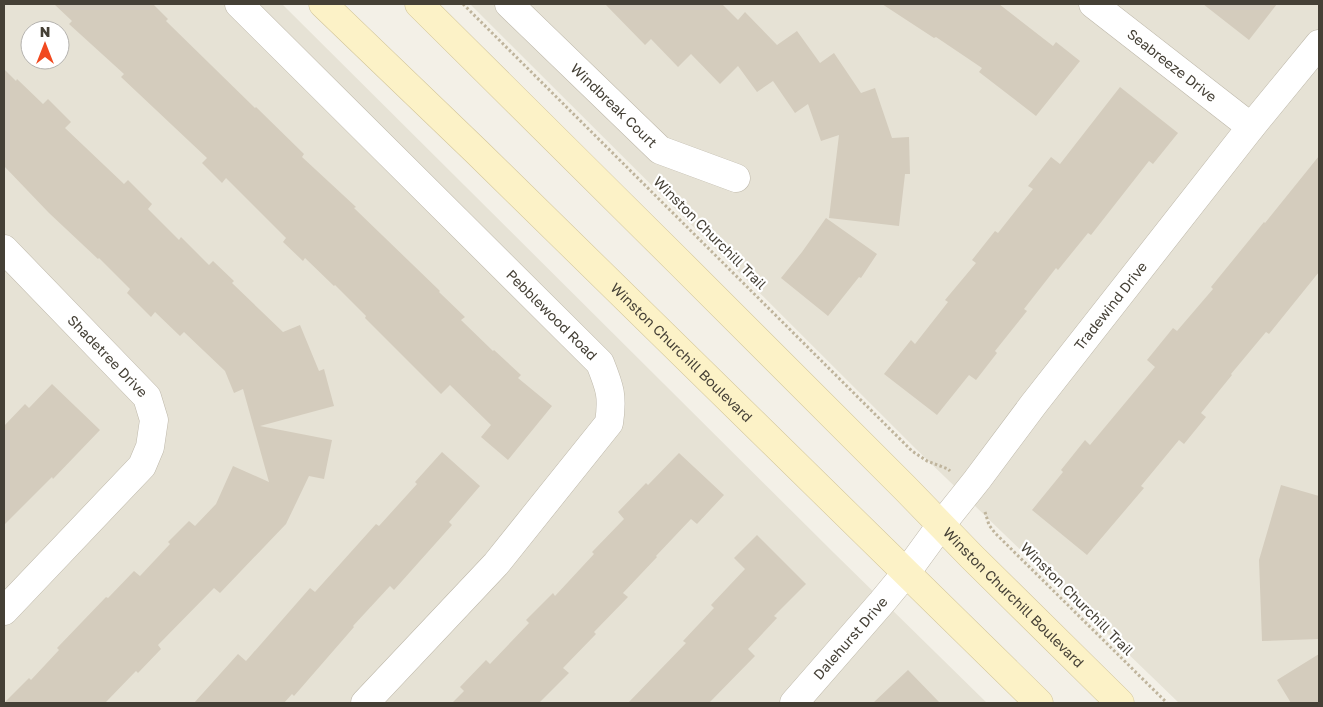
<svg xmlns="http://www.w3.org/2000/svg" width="1323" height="707" viewBox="0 0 1323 707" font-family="'Golos Text',sans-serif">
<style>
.residential{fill:#e6e2d5;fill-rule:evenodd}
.building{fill:#d4ccbd}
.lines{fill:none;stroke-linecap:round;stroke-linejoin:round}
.street-casing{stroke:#beb8aa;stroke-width:29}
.secondary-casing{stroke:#d1c498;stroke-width:29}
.path{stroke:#bfb49c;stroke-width:3;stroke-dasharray:2.5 2.5;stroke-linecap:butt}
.street{stroke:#fff;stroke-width:28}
.secondary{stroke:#fcf2c7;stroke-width:28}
.labels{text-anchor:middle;stroke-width:4.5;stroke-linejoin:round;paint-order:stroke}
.street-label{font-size:14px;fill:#454036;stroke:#fff}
</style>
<rect width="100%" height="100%" fill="#f3f0e7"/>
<path class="residential" d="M4 4H282L834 553 987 703H4ZM30 30H60V60H30Z
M470 4H1319V703H1179L916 449Z"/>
<path class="building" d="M54 4H153L168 19 166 21 255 108 256 107 304 154 302 157 356 207 354 208 440 291 439 292 465 317 461 320 493 351 494 350 521 375 518 378 552 406 508 460 481 437 491 425 450 385 441 394 365 318 366 316 335 285 334 286 305 258 303 261 283 242 286 238 226 178 222 183 202 163 207 158 121 77 124 74 69 24 72 21Z
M605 4H722L738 20 745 12 777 45 797 31 820 63 834 53 861 93 875 88 892 138 909 137 910 174H905L899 226 829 218 839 135 821 141 808 104 795 113 773 81 757 92 738 66 720 84 691 54 678 67 651 39 645 45Z
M882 4H999L1053 46 1056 42 1080 61 1036 116 979 72 982 68 936 37 934 38Z
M1203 4H1277L1249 40Z
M4 69 16 81 17 79 43 104 48 99 71 122 65 128 124 184 128 180 152 204 148 209 179 240 181 237 209 265 213 261 234 281 232 283 283 332 300 325 319 371 324 369 334 406 260 426 332 440 324 479 309 476 286 524 220 593 214 588 158 645 161 649 138 673 136 671 105 703H4L29 678 31 680 59 650 57 648 106 597 108 598 134 571 140 576 170 544 168 542 189 521 195 526 216 504 233 466 269 482 243 389 234 393 225 371 184 332 180 336 155 312 151 317 127 293 130 289 99 258 98 259 49 213 4 166Z
M1120 87 1178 133 1153 164 1149 161 1091 235 1088 233 1058 270 1056 268 1024 309 1027 311 995 351 997 353 976 380 969 375 937 415 884 374 911 340 915 344 948 302 945 300 976 263 972 260 995 231 998 233 1033 189 1028 186 1051 157 1060 164Z
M1319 156V272L1269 334 1266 332 1231 374 1232 375 1201 413 1206 417 1184 444 1179 440 1141 486 1144 488 1087 555 1032 510 1063 472 1061 470 1085 440 1090 445 1155 367 1147 360 1173 328 1177 331 1213 289 1211 287 1264 222 1265 223Z
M826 218 877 254 861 278 859 277 828 316 781 278 802 252Z
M52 384 100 430 53 479 52 477 4 525V426L25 404 29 408Z
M442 452 480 486 449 522 452 525 394 590 390 586 353 626 354 627 294 696 292 694 284 703H194L238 654 246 661 310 588 315 592 376 524 379 526 417 484 415 482Z
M679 453 724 495 697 524 691 519 656 556 657 557 623 593 628 597 594 632 596 634 563 668 569 673 539 703H452L464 691 460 687 486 660 490 664 529 623 526 620 553 593 555 596 594 554 592 552 624 519 618 512 646 483 648 485Z
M1281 485 1319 496V639L1262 641 1259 560Z
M757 535 806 584 774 616 777 618 748 649 755 656 709 703H628L686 643 683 641 714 608 711 605 745 569 734 558Z
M1319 654V703H1291L1277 680Z
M908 670 940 703H873Z"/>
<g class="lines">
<g class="street-casing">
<g id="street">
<path id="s1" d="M239 4 600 363C610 388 613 396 609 423L496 564 365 703"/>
<path id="s2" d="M509 4 660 150 736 178"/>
<path id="s3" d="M1093 4 1251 127"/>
<path id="s4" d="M4 249 147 397 154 420 150 447 142 466 4 611"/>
<path id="s5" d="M794 703 882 602 906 573 941 525 977 480 1033 405 1251 127 1319 44"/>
</g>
</g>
<g class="secondary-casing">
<g id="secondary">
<path id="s6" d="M323 4 477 152 1039 703"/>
<path id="s7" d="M419 4 679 262 905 488 972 557 1120 703"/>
</g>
</g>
<path class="path" d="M463 4 912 451 927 461 948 469 950 471
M985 512 989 525 995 533 1167 703"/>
<use href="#street" class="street"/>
<use href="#secondary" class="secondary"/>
</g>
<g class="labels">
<g class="street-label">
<text dy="5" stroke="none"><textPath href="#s3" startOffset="100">Seabreeze Drive</textPath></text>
<text dy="5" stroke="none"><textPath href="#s2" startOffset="146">Windbreak Court</textPath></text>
<text transform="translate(710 233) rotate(45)" y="5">Winston Churchill Trail</text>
<text dy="5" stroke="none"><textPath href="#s5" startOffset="508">Tradewind Drive</textPath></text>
<text dy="5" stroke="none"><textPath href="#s1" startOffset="441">Pebblewood Road</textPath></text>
<text dy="5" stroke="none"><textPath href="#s6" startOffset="500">Winston Churchill Boulevard</textPath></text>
<text dy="5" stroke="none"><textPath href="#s4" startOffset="149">Shadetree Drive</textPath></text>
<text dy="5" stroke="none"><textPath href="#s7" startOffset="840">Winston Churchill Boulevard</textPath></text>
<text transform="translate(1077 599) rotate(45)" y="5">Winston Churchill Trail</text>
<text dy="5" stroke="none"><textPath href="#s5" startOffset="86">Dalehurst Drive</textPath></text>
</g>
</g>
<rect width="1323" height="707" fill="none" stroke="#454036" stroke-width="10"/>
<g transform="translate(45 45)"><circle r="24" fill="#ffffff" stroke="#b5b3af"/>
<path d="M0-4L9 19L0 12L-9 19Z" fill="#f1491f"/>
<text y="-8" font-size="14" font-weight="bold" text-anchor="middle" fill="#454036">N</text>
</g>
</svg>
